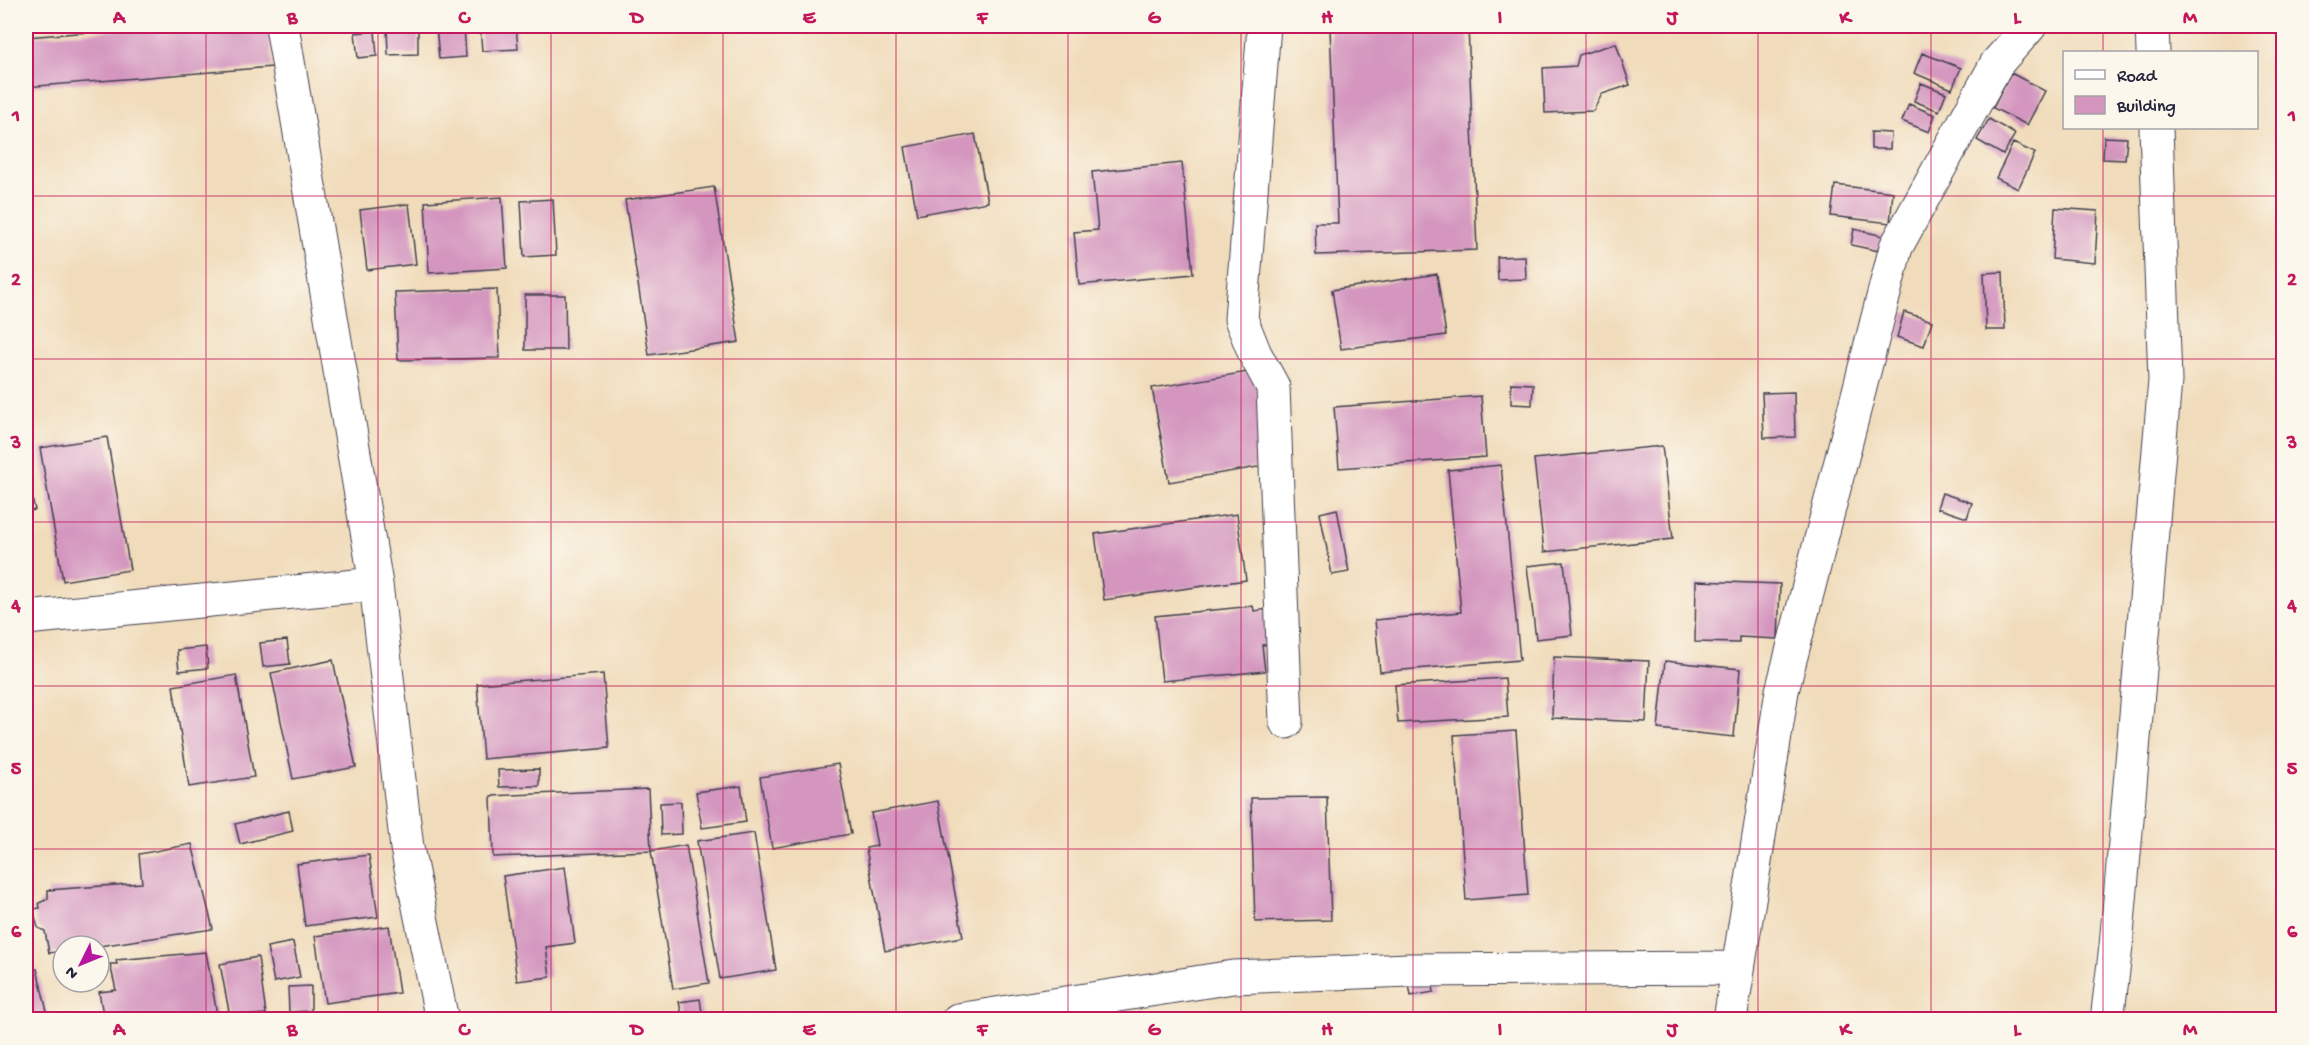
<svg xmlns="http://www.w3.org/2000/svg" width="2309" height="1045" viewBox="0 0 2309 1045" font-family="'Gochi Hand',sans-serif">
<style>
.building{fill:#d496bf}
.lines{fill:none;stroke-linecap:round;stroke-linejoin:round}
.street-casing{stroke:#413e4e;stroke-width:35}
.street{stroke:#fff;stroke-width:33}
.grid{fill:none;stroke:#c2185b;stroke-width:1.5;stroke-opacity:0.55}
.neatline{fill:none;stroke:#c2185b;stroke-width:2}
.grid-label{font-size:20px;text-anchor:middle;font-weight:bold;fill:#c2185b}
</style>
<rect width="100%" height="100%" fill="#fbf7ec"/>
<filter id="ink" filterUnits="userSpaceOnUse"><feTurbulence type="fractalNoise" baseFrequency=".0167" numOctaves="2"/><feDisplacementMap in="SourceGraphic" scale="12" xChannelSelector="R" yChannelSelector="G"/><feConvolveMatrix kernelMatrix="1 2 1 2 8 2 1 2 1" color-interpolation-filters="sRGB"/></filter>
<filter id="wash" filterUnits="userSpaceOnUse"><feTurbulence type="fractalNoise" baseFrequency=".008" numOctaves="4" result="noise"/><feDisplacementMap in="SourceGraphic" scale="24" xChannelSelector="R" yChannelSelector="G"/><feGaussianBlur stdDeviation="1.35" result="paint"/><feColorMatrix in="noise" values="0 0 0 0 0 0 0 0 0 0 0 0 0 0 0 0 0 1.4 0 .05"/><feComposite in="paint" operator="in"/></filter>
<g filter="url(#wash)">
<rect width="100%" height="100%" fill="#f0dbba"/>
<g id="blocks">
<path class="building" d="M167 26H269L272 67 26 87V37Z
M436 26H464L466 57 439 59Z
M480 26H516L518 49 482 51Z
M1401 26H1468L1477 250 1316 255 1315 223H1338L1330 28Z
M418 27V54L388 55 387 28Z
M375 31 377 56 358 58 355 33Z
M1616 43 1630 85 1602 94 1593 111 1545 113 1543 68 1576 66 1579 55Z
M1922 53 1961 68 1952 89 1914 73Z
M2011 73 2045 91 2027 125 1993 108Z
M1921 83 1946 93 1939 111 1914 101Z
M1909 104 1935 115 1929 132 1902 121Z
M1989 119 2015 134 2003 155 1977 140Z
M1871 132 1891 133 1890 149H1871Z
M975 134 988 202 917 215 905 147Z
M2104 137 2127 138 2125 160 2103 159Z
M2013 143 2035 153 2018 189 1996 178Z
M1182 163 1193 274 1079 285 1074 232 1098 230 1092 172Z
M1835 185 1893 192 1890 223 1831 216Z
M714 187 739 342 649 355 625 200Z
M502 197 507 268 429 273 425 202Z
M553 199 556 255 524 257 521 201Z
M409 204 416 264 367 270 360 210Z
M2055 208 2098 211 2095 263 2052 259Z
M1854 229 1883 236 1879 251 1851 245Z
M1525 256 1526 279 1498 280 1497 257Z
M2003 272 2005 330H1986L1984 273Z
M1437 274 1446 335 1341 349 1332 290Z
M497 289 500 358 398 360 395 292Z
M525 295H565L566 350H525Z
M1904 312 1932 321 1924 346 1897 337Z
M1253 371 1270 465 1169 482 1152 388Z
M1511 383 1533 384 1532 405 1511 404Z
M1794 392 1795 437 1764 438 1762 393Z
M1481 396 1486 457 1339 468 1334 407Z
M107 437 130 570 63 581 40 448Z
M1662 446 1673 539 1544 552 1534 459Z
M1501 465 1520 660 1380 672 1375 620 1461 612 1448 470Z
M30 489 35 510 26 512V490Z
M1942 493 1972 503 1967 518 1937 508Z
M1337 509 1349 572 1332 575 1320 513Z
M1237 514 1246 580 1104 600 1095 534Z
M1564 562 1572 635 1536 639 1527 566Z
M1696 581 1780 584 1778 639 1739 637V643L1695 642Z
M1253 606 1254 611 1270 609 1273 644 1262 645 1265 671 1162 681 1155 616Z
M287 640 290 664 263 667 260 643Z
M206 647 208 668 179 671 177 650Z
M1554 657 1649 661 1646 722 1552 718Z
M333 660 356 767 293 779 271 673Z
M1665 661 1740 669 1734 737 1658 729Z
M603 674 609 748 483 759 477 684Z
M236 675 254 777 189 787 173 686Z
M1505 678 1508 717 1398 723 1395 685Z
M1516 731 1528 895 1466 900 1454 735Z
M838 764 851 834 772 848 760 777Z
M539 769V786L499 787 498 770Z
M741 786 746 822 702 828 696 792Z
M648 789 651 851 493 857 491 796Z
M1327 797 1331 920 1255 922 1251 798Z
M938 801 963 937 885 951 866 848 877 846 871 813Z
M681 802 682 834 661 835 660 803Z
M289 811 293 831 240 844 235 824Z
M754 833 776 970 720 979 697 841Z
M192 844 213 929 99 946H63V951L49 953 45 931 38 928 33 909 40 908 39 903 48 899V890L142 883 139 854Z
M686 845 709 983 673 989 651 851Z
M369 855 378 917 305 926 297 864Z
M565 867 575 943 546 947 550 977 517 981 503 876Z
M389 926 399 993 325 1003 315 936Z
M26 929H29L33 965 26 966Z
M293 942 300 977 274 982 267 947Z
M206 952 218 1020H104L99 992 116 990 110 964H117L116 960Z
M258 957 266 1014 230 1017 220 964Z
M37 969 49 1020H26V972Z
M1431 976 1434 992 1411 996 1408 979Z
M311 986V1011L289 1012 288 987Z
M700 999 703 1019 683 1020 679 1002Z"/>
</g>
</g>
<g filter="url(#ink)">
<use href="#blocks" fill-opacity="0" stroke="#413e4e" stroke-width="1.5"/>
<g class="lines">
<g class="street-casing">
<path id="street" d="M282 26 376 584 407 848 442 1020
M1264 26 1241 319 1255 354 1273 387 1286 722
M2152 26 2153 52
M26 618 376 584
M958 1020 1233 977 1409 970 1738 968
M1730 1020 1782 691 1896 247 1997 63 2030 26
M2107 1020 2116 946 2165 381 2156 128"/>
</g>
<use href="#street" class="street"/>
</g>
</g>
<path class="grid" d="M206 26V1020M378 26V1020M551 26V1020M723 26V1020M896 26V1020M1068 26V1020M1241 26V1020M1413 26V1020M1586 26V1020M1758 26V1020M1931 26V1020M2103 26V52M2103 128V1020M26 196H2284M26 359H2284M26 522H2284M26 686H2284M26 849H2284"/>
<rect width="2309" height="1045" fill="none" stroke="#fbf7ec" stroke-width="66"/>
<rect x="2063" y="51" width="195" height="78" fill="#fbf7ec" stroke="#a4a2a5" stroke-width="1.5"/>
<rect x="2075" y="70" width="30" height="9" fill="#ffffff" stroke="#a4a2a5" stroke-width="1.5"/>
<text x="2117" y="81" font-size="18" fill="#22223b">Road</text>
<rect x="2075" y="96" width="30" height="18" fill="#d496bf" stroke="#a4a2a5" stroke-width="1.5"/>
<text x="2117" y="111" font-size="18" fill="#22223b">Building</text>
<g transform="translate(81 964) rotate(227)"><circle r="28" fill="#fbf7ec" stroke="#a4a2a5" stroke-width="1.5"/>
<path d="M0-4.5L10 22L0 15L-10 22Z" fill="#b5179e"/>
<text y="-9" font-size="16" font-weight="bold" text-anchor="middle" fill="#22223b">N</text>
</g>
<rect x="33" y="33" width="2243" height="979" class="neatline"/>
<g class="grid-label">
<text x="119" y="23">A</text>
<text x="292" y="23">B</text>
<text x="464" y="23">C</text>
<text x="637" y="23">D</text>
<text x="809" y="23">E</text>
<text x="982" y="23">F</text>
<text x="1154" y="23">G</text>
<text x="1327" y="23">H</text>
<text x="1500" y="23">I</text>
<text x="1672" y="23">J</text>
<text x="1845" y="23">K</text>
<text x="2017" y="23">L</text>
<text x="2190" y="23">M</text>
<text x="16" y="121">1</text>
<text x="2292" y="121">1</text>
<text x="16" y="285">2</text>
<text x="2292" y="285">2</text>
<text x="16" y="448">3</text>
<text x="2292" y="448">3</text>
<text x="16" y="611">4</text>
<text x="2292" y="611">4</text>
<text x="16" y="774">5</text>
<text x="2292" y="774">5</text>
<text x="16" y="937">6</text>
<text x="2292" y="937">6</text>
<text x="119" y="1035">A</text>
<text x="292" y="1035">B</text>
<text x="464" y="1035">C</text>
<text x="637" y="1035">D</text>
<text x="809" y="1035">E</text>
<text x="982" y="1035">F</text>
<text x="1154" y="1035">G</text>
<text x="1327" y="1035">H</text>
<text x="1500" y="1035">I</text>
<text x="1672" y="1035">J</text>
<text x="1845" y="1035">K</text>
<text x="2017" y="1035">L</text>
<text x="2190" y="1035">M</text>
</g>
</svg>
